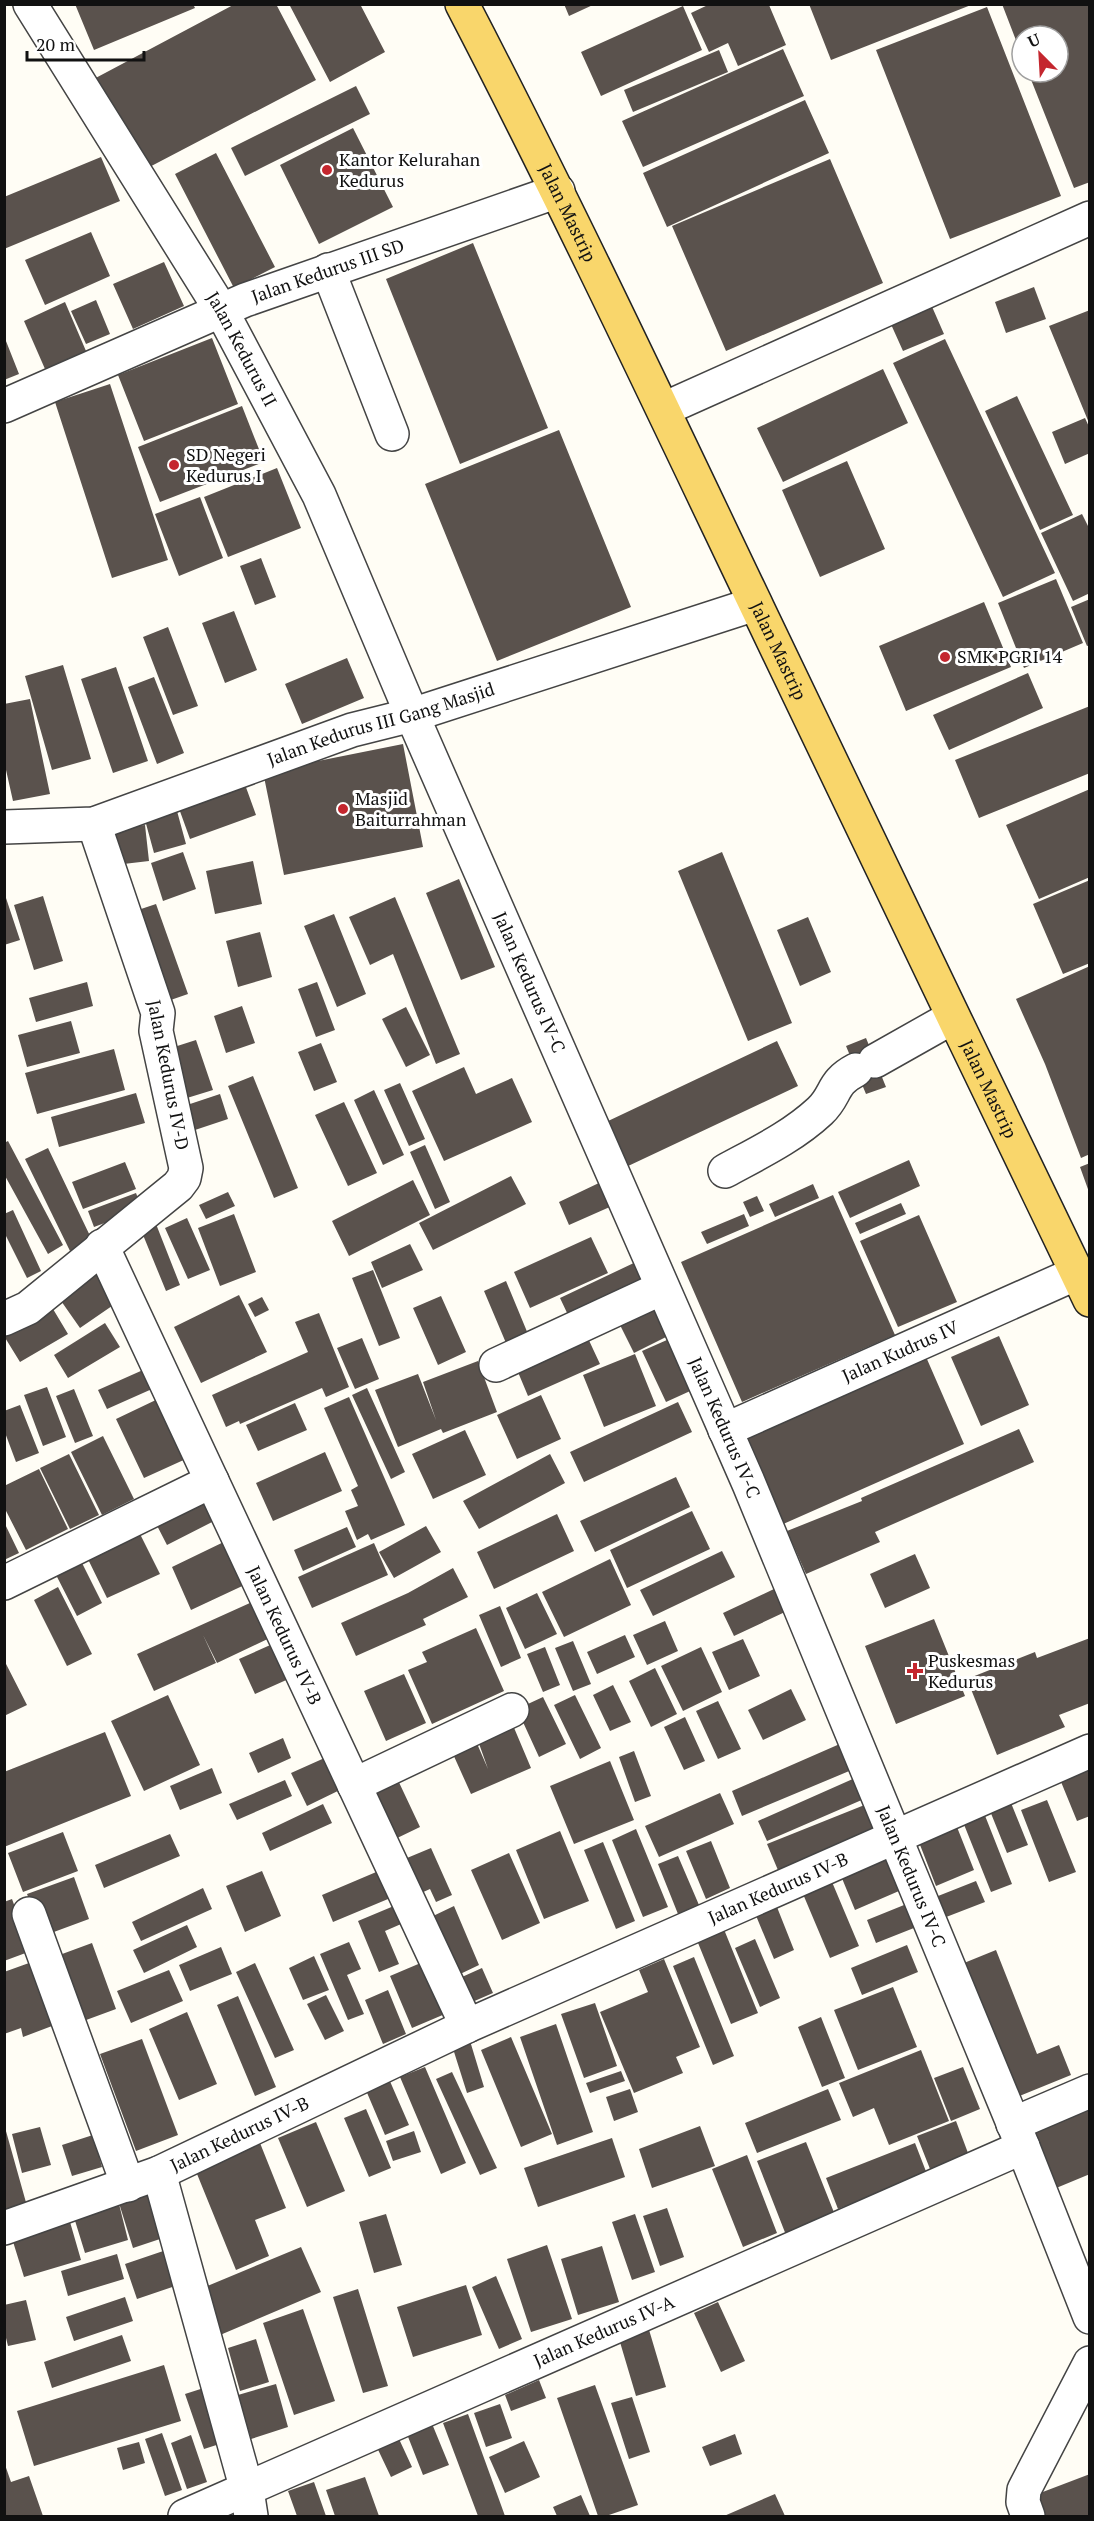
<svg xmlns="http://www.w3.org/2000/svg" width="1094" height="2521" viewBox="0 0 1094 2521" font-family="'PT Serif',serif">
<style>
.building{fill:#5a524d}
.lines{fill:none;stroke-linecap:round;stroke-linejoin:round}
.minor-casing{stroke:#444;stroke-width:36}
.major-casing{stroke:#222;stroke-width:36}
.minor{stroke:#fff;stroke-width:33}
.major{stroke:#f9d66b;stroke-width:33}
.poi-dot{fill:#c4262e;stroke:#fff;stroke-width:2}
.labels{text-anchor:middle;stroke-width:6;stroke-linejoin:round;paint-order:stroke}
.poi-label{font-size:18px;fill:#111;stroke:#fff;text-anchor:start}
.street-label{font-size:18px;fill:#111;stroke:#fff}
</style>
<rect width="100%" height="100%" fill="#fffdf5"/>
<path class="building" d="M75 4H193L195 8 94 50Z
M235 4H276L316 80 138 173 90 81Z
M289 4H360L385 52 330 82Z
M564 4H595L569 16Z
M710 4 769 5 786 45 738 66 728 43 709 52 691 13Z
M809 4H971V5L831 60Z
M1002 4H1090V182L1074 188 1028 72H1058V36H1022V56Z
M683 6 702 50 601 96 581 52Z
M987 7 1061 196 950 239 876 50Z
M783 49 804 96 643 167 622 121Z
M719 50 728 72 633 112 624 90Z
M356 86 370 114 245 176 231 148Z
M805 100 829 153 667 227 643 173Z
M353 128 393 207 319 244 280 165Z
M216 153 275 267 234 288 175 174Z
M101 157 120 201 4 249V197Z
M830 159 883 283 726 351 672 226Z
M91 232 110 276 45 305 25 260Z
M473 243 548 428 460 464 386 279Z
M164 262 184 306 133 329 113 284Z
M1034 287 1046 319 1006 333 995 302Z
M926 293 944 334 903 351 885 311Z
M96 300 110 334 86 344 71 311Z
M65 302 86 351 45 369 24 321Z
M1090 310V423H1089L1049 326Z
M4 336 19 374 4 380Z
M212 338 238 404 144 441 118 375Z
M945 339 1055 573 1003 597 893 363Z
M883 369 908 423 783 482 757 428Z
M110 384 168 560 112 578 55 402Z
M1017 396 1073 515 1040 530 985 411Z
M242 406 264 462 160 502 138 447Z
M1085 418 1090 429V453L1065 464 1052 432Z
M559 430 631 607 497 661 425 484Z
M847 461 885 549 820 577 782 490Z
M277 468 301 528 228 557 204 497Z
M200 497 223 558 179 576 155 514Z
M1082 514 1090 530V593L1073 601 1041 533Z
M261 558 276 597 255 605 240 566Z
M1056 579 1083 643 1024 668 998 603Z
M1090 599V645L1087 646 1071 607Z
M984 602 1011 667 906 711 879 646Z
M234 611 257 670 225 683 202 623Z
M168 627 198 706 173 715 143 637Z
M347 658 364 698 302 724 285 684Z
M63 665 91 759 52 770 25 676Z
M116 667 148 761 113 773 81 679Z
M1028 673 1043 708 949 750 933 715Z
M154 677 184 753 157 764 128 687Z
M30 699 50 794 13 801 4 761V704Z
M1090 706V773L979 818 955 760Z
M403 744 423 847 284 875 263 772Z
M243 779 256 815 190 839 177 803Z
M1090 789V877L1039 899 1006 825Z
M177 811 186 844 154 853 145 820Z
M145 825 149 861 115 865 111 829Z
M183 852 196 889 163 901 151 863Z
M722 852 792 1023 748 1041 678 871Z
M253 861 262 904 215 914 206 871Z
M459 879 495 967 461 980 426 893Z
M1090 880V963L1063 974 1033 904Z
M4 892 20 940 4 945Z
M43 896 63 961 34 970 14 905Z
M395 897 460 1054 436 1064 393 954 370 965 349 917Z
M156 904 188 994 162 1003 129 913Z
M334 914 366 994 337 1007 304 926Z
M808 917 831 972 800 986 777 930Z
M260 932 272 977 238 987 226 941Z
M1090 966V1154L1081 1158 1045 1064 1016 999Z
M87 982 93 1006 36 1022 29 998Z
M317 982 335 1030 316 1037 298 989Z
M242 1006 255 1043 226 1053 214 1016Z
M406 1007 430 1055 406 1067 382 1019Z
M71 1021 80 1053 27 1067 18 1035Z
M866 1038 886 1087 866 1094 846 1046Z
M196 1040 213 1090 187 1098 171 1048Z
M777 1041 798 1086 626 1167 606 1122Z
M321 1043 337 1082 314 1091 298 1052Z
M114 1049 125 1090 37 1114 25 1073Z
M464 1067 476 1094 512 1078 532 1122 444 1161 412 1091Z
M253 1076 298 1188 274 1198 228 1086Z
M400 1083 425 1139 409 1146 384 1090Z
M374 1090 404 1155 383 1165 354 1100Z
M136 1093 145 1123 59 1147 51 1117Z
M220 1094 228 1119 189 1132 181 1107Z
M344 1102 377 1173 348 1186 315 1115Z
M8 1141 63 1245 48 1254 4 1174V1143Z
M425 1145 450 1202 435 1209 410 1152Z
M48 1148 92 1240 70 1251 25 1159Z
M909 1160 920 1186 850 1218 838 1192Z
M125 1162 136 1189 83 1209 72 1182Z
M1090 1163V1192H1089L1080 1167Z
M511 1176 526 1204 433 1250 419 1223Z
M413 1180 430 1215 349 1256 332 1221Z
M601 1182 612 1206 569 1225 559 1202Z
M813 1184 819 1198 775 1217 769 1204Z
M228 1192 235 1206 206 1219 199 1205Z
M136 1193 142 1209 94 1227 88 1211Z
M833 1195 895 1335 742 1402 681 1262Z
M757 1196 764 1211 750 1217 743 1202Z
M901 1203 906 1214 860 1234 855 1223Z
M13 1210 41 1271 27 1278 4 1232V1214Z
M234 1214 256 1272 220 1286 198 1228Z
M744 1214 749 1226 707 1244 701 1232Z
M919 1215 957 1302 898 1327 860 1241Z
M187 1218 210 1270 188 1279 165 1228Z
M156 1224 180 1285 166 1291 141 1230Z
M591 1237 608 1273 530 1308 514 1272Z
M410 1244 423 1270 382 1288 371 1262Z
M638 1261 647 1280 569 1317 560 1298Z
M104 1267 125 1297 80 1328 59 1298Z
M373 1270 400 1338 379 1346 352 1278Z
M506 1281 528 1334 506 1343 484 1291Z
M239 1295 267 1352 201 1383 174 1327Z
M441 1296 466 1352 438 1365 413 1308Z
M262 1297 269 1310 255 1317 248 1304Z
M651 1300 668 1336 634 1353 616 1317Z
M50 1304 68 1334 20 1362 4 1336V1331Z
M319 1313 349 1387 326 1397 322 1388 240 1424 239 1421 226 1427 212 1395 308 1352 295 1322Z
M105 1323 120 1347 68 1378 54 1355Z
M586 1334 600 1364 528 1396 515 1365Z
M676 1336 699 1387 666 1402 642 1351Z
M999 1336 1029 1405 981 1426 951 1357Z
M362 1338 379 1379 355 1389 337 1348Z
M923 1350 964 1444 781 1525 740 1431Z
M635 1354 656 1406 604 1427 583 1375Z
M478 1361 497 1412 443 1433 441 1429 398 1447 375 1390 418 1374 436 1420 423 1382Z
M152 1366 161 1385 107 1409 98 1390Z
M47 1387 66 1437 43 1446 24 1395Z
M367 1388 405 1472 391 1479 352 1395Z
M74 1389 93 1436 75 1443 56 1396Z
M541 1395 561 1439 517 1459 497 1415Z
M349 1397 405 1525 371 1540 368 1534 357 1540 345 1511 358 1506 351 1490 358 1486 324 1408Z
M160 1398 188 1458 144 1478 116 1419Z
M678 1402 692 1432 584 1482 570 1452Z
M295 1403 307 1430 258 1451 246 1425Z
M20 1405 39 1453 16 1462 4 1430V1411Z
M1019 1429 1034 1462 875 1532 880 1542 806 1574 787 1531 862 1501 861 1498Z
M465 1430 486 1475 433 1499 412 1454Z
M103 1436 134 1499 102 1515 71 1452Z
M325 1452 342 1491 273 1521 256 1483Z
M69 1454 99 1515 70 1529 40 1468Z
M550 1454 565 1483 479 1529 463 1501Z
M39 1469 68 1529 26 1550 4 1507V1486Z
M676 1477 690 1507 595 1552 580 1521Z
M202 1486 218 1519 167 1545 150 1512Z
M692 1511 710 1549 627 1588 610 1550Z
M557 1514 574 1551 494 1589 477 1552Z
M4 1522 19 1553 4 1560Z
M134 1522 160 1574 107 1598 82 1547Z
M426 1526 441 1552 394 1578 379 1552Z
M347 1527 356 1547 303 1571 294 1550Z
M232 1538 253 1581 191 1610 172 1567Z
M374 1543 388 1575 312 1608 298 1577Z
M722 1551 735 1577 653 1616 640 1590Z
M915 1554 930 1588 885 1608 870 1574Z
M79 1557 102 1603 77 1616 53 1569Z
M610 1559 631 1605 564 1637 542 1592Z
M453 1568 468 1597 423 1619 426 1625 356 1656 341 1623 408 1593Z
M58 1587 92 1654 67 1666 34 1600Z
M774 1589 785 1612 734 1636 723 1613Z
M537 1593 557 1634 525 1649 506 1608Z
M259 1599 276 1635 217 1663 203 1635 216 1663 154 1691 137 1654Z
M500 1606 521 1658 501 1667 479 1615Z
M934 1619 965 1696 896 1724 865 1646Z
M665 1621 678 1651 647 1665 633 1635Z
M476 1628 504 1691 432 1724 408 1670 427 1662 422 1652Z
M625 1635 635 1657 597 1674 587 1652Z
M1090 1638V1703L1059 1715 1065 1727 997 1755 967 1679 1035 1652 1037 1658Z
M743 1639 760 1676 729 1690 712 1652Z
M573 1641 591 1684 573 1691 555 1648Z
M277 1642 293 1677 255 1694 239 1659Z
M545 1647 560 1685 543 1692 527 1654Z
M701 1647 722 1692 683 1711 661 1666Z
M4 1660 27 1705 4 1716Z
M655 1668 677 1714 651 1727 629 1681Z
M404 1674 426 1723 386 1741 364 1691Z
M613 1685 631 1722 610 1731 593 1695Z
M791 1689 806 1720 763 1740 748 1710Z
M168 1695 200 1765 144 1791 111 1721Z
M575 1695 601 1748 580 1759 554 1705Z
M543 1697 566 1744 539 1757 517 1709Z
M718 1701 741 1749 718 1759 696 1711Z
M685 1717 705 1761 684 1770 664 1727Z
M512 1723 531 1768 471 1794 448 1743 472 1732 488 1769 477 1738Z
M105 1732 131 1796 4 1847V1772Z
M283 1738 291 1758 258 1773 249 1753Z
M842 1743 854 1769 742 1816 732 1791Z
M634 1751 651 1796 635 1802 619 1757Z
M329 1756 344 1788 307 1806 291 1773Z
M1090 1760V1816L1077 1821 1057 1772Z
M610 1761 634 1820 574 1844 550 1786Z
M212 1768 222 1793 180 1810 170 1786Z
M396 1776 420 1827 391 1841 367 1790Z
M855 1778 864 1799 767 1841 758 1821Z
M285 1780 292 1796 237 1820 229 1804Z
M720 1793 734 1824 659 1857 645 1826Z
M1009 1798 1028 1845 1007 1853 988 1806Z
M1047 1800 1076 1872 1049 1882 1021 1810Z
M872 1802 884 1833 780 1875 767 1844Z
M323 1804 332 1823 270 1851 262 1833Z
M982 1808 1012 1884 991 1892 961 1817Z
M953 1817 974 1870 936 1886 915 1832Z
M636 1829 668 1907 643 1917 612 1840Z
M560 1831 589 1901 544 1919 516 1850Z
M63 1832 78 1871 23 1892 8 1853Z
M170 1834 180 1856 104 1888 95 1865Z
M711 1841 730 1888 706 1899 686 1851Z
M603 1842 635 1921 616 1929 584 1850Z
M431 1848 452 1895 436 1902 430 1889 410 1898 395 1863Z
M509 1853 540 1923 502 1940 471 1870Z
M883 1853 899 1891 855 1910 839 1871Z
M678 1856 699 1905 678 1914 658 1864Z
M388 1867 400 1894 333 1922 322 1895Z
M262 1871 281 1916 245 1932 226 1886Z
M74 1877 89 1919 43 1936 27 1894Z
M976 1881 985 1902 941 1919 933 1898Z
M832 1882 859 1946 830 1958 803 1894Z
M203 1888 212 1909 141 1941 132 1922Z
M773 1897 794 1950 774 1959 752 1906Z
M12 1899 31 1951 4 1961V1902Z
M401 1903 408 1921 385 1931 399 1964 379 1972 358 1921Z
M909 1903 919 1926 876 1943 867 1920Z
M454 1906 479 1965 456 1976 431 1917Z
M187 1925 197 1947 144 1973 133 1950Z
M723 1927 758 2013 731 2024 696 1938Z
M755 1939 780 1998 760 2007 735 1948Z
M349 1942 361 1969 347 1975 364 2014 348 2020 320 1954Z
M92 1943 116 2009 78 2023 54 1957Z
M907 1945 918 1972 862 1995 851 1968Z
M221 1947 232 1974 190 1991 179 1965Z
M996 1950 1037 2054 1059 2045 1071 2075 1017 2097 964 1963Z
M314 1956 329 1990 303 2000 289 1968Z
M694 1957 734 2056 713 2065 673 1966Z
M664 1959 700 2047 676 2057 683 2073 634 2093 600 2012 648 1992 639 1970Z
M423 1962 445 2014 412 2028 390 1976Z
M29 1963 52 2026 23 2037 21 2028 4 2034V1972Z
M255 1963 294 2050 275 2058 236 1972Z
M482 1968 493 1993 463 2006 453 1981Z
M169 1970 183 2001 131 2023 117 1991Z
M893 1987 917 2047 858 2070 834 2010Z
M388 1990 406 2034 383 2044 365 2000Z
M326 1995 344 2031 325 2040 307 2004Z
M238 1996 276 2087 255 2096 217 2005Z
M595 2003 617 2066 584 2078 561 2014Z
M187 2012 217 2084 179 2100 149 2029Z
M821 2017 845 2078 822 2087 798 2027Z
M556 2024 593 2132 557 2145 520 2037Z
M467 2031 484 2087 467 2093 449 2036Z
M511 2037 552 2134 521 2147 481 2050Z
M142 2039 178 2135 136 2151 100 2054Z
M921 2050 949 2121 889 2145 874 2108 853 2117 839 2083Z
M425 2067 466 2163 441 2174 400 2077Z
M963 2067 980 2109 951 2121 934 2078Z
M621 2071 625 2081 590 2093 586 2083Z
M452 2072 497 2168 480 2175 436 2079Z
M389 2079 409 2125 385 2135 365 2088Z
M630 2089 638 2112 614 2121 606 2097Z
M828 2089 841 2120 757 2153 745 2123Z
M1090 2098V2174L1049 2191 1022 2127Z
M366 2109 391 2168 369 2177 344 2118Z
M956 2121 968 2153 930 2169 917 2136Z
M316 2122 345 2191 307 2207 278 2138Z
M4 2124 27 2206 4 2212Z
M700 2126 715 2166 652 2188 639 2149Z
M40 2127 51 2165 22 2173 12 2134Z
M414 2131 421 2152 393 2161 386 2141Z
M93 2135 102 2167 72 2176 62 2145Z
M612 2138 625 2177 538 2207 524 2168Z
M806 2142 835 2215 786 2235 757 2161Z
M260 2143 286 2208 255 2220 269 2256 236 2270 195 2169Z
M915 2143 927 2174 838 2209 826 2178Z
M747 2155 777 2233 743 2247 712 2169Z
M159 2180 175 2234 133 2248 118 2200 128 2240 85 2253 72 2211Z
M667 2208 684 2257 660 2266 643 2216Z
M386 2214 402 2265 374 2273 359 2222Z
M635 2214 655 2272 632 2280 612 2222Z
M68 2215 81 2260 24 2277 10 2232Z
M547 2245 572 2319 531 2332 507 2259Z
M602 2246 619 2302 578 2315 561 2259Z
M175 2247 187 2282 137 2299 125 2264Z
M301 2247 321 2292 213 2338 193 2292Z
M117 2254 124 2279 68 2296 61 2271Z
M496 2276 522 2339 499 2349 472 2287Z
M466 2285 482 2335 413 2357 397 2307Z
M358 2289 388 2386 363 2393 333 2297Z
M125 2297 133 2321 74 2341 66 2317Z
M26 2300 36 2340 8 2346 4 2330V2305Z
M718 2302 745 2361 721 2372 694 2313Z
M303 2309 335 2401 294 2415 263 2323Z
M647 2323 666 2387 636 2396 617 2332Z
M122 2335 131 2361 52 2388 44 2362Z
M256 2339 269 2382 240 2391 228 2348Z
M164 2365 181 2421 34 2466 17 2411Z
M539 2380 546 2398 511 2411 505 2395Z
M276 2384 288 2427 251 2439 238 2395Z
M595 2385 638 2505 606 2516H598L557 2398Z
M210 2386 229 2441 204 2449 185 2394Z
M632 2397 650 2452 629 2459 611 2403Z
M500 2404 512 2438 486 2447 474 2413Z
M428 2414 449 2465 423 2475 403 2424Z
M468 2414 505 2516H478L443 2423Z
M393 2426 412 2467 391 2477 372 2437Z
M162 2433 182 2490 165 2496 145 2439Z
M735 2434 742 2454 710 2466 702 2447Z
M191 2435 207 2482 187 2489 171 2443Z
M524 2441 540 2477 505 2493 489 2457Z
M139 2442 145 2463 123 2470 117 2448Z
M4 2462 11 2482 29 2476 43 2516H4Z
M1090 2474V2516H1035L1027 2498Z
M365 2477 379 2516H335L326 2490Z
M314 2482 326 2516H297L288 2491Z
M775 2494 785 2516H724Z
M581 2495 590 2516H557L553 2507Z"/>
<g class="lines">
<g class="minor-casing">
<g id="minor">
<path id="s1" d="M30 4 221 310 319 495 412 715 749 1484 1023 2147 1090 2317"/>
<path d="M328 270 392 434"/>
<path id="s2" d="M4 406 245 300 558 191"/>
<path d="M664 409 1090 218"/>
<path id="s3" d="M4 827 94 824 352 730 412 715 755 604"/>
<path d="M875 1061 953 1017"/>
<path d="M725 1171C758 1153 792 1137 820 1111 837 1095 831 1083 856 1070"/>
<path id="s4" d="M102 1246 467 2026"/>
<path d="M4 1319 28 1308 178 1186 184 1178 186 1168 156 1031 158 1013 94 824"/>
<path d="M496 1365 662 1288"/>
<path id="s5" d="M725 1430 1077 1273"/>
<path d="M4 1583 212 1481"/>
<path d="M354 1785 512 1710"/>
<path d="M29 1914 128 2185"/>
<path d="M1013 2124 1090 2091"/>
<path d="M159 2173 247 2490 251 2516"/>
<path id="s6" d="M4 2228 159 2173 467 2026 1090 1751"/>
<path id="s7" d="M185 2516 1023 2147"/>
<path d="M1028 2516 1023 2502 1024 2490 1090 2363"/>
</g>
</g>
<g class="major-casing">
<g id="major">
<path id="s8" d="M462 4C566 204 661 406 758 609 868 839 979 1070 1090 1300"/>
</g>
</g>
<use href="#minor" class="minor"/>
<use href="#major" class="major"/>
</g>
<g class="poi-dot">
<circle cx="327" cy="170" r="6"/>
<circle cx="174" cy="465" r="6"/>
<circle cx="945" cy="657" r="6"/>
<circle cx="343" cy="809" r="6"/>
<path d="M912 1662h6v6h6v6h-6v6h-6v-6h-6v-6h6z"/>
</g>
<g class="labels">
<g class="poi-label">
<text x="339" y="166">Kantor Kelurahan<tspan x="339" dy="21">Kedurus</tspan></text>
<text x="186" y="461">SD Negeri<tspan x="186" dy="21">Kedurus I</tspan></text>
<text x="957" y="663">SMK PGRI 14</text>
<text x="355" y="805">Masjid<tspan x="355" dy="21">Baiturrahman</tspan></text>
<text x="928" y="1667">Puskesmas<tspan x="928" dy="21">Kedurus</tspan></text>
</g>
<g class="street-label">
<text dy="6" stroke="none"><textPath href="#s8" startOffset="234">Jalan Mastrip</textPath></text>
<text dy="6" stroke="none"><textPath href="#s2" startOffset="351">Jalan Kedurus III SD</textPath></text>
<text dy="6" stroke="none"><textPath href="#s1" startOffset="405">Jalan Kedurus II</textPath></text>
<text dy="6" stroke="none"><textPath href="#s8" startOffset="720">Jalan Mastrip</textPath></text>
<text dy="6" stroke="none"><textPath href="#s3" startOffset="394">Jalan Kedurus III Gang Masjid</textPath></text>
<text dy="6" stroke="none"><textPath href="#s1" startOffset="1101">Jalan Kedurus IV-C</textPath></text>
<text transform="translate(168 1075) rotate(79)" y="6">Jalan Kedurus IV-D</text>
<text dy="6" stroke="none"><textPath href="#s8" startOffset="1206">Jalan Mastrip</textPath></text>
<text dy="6" stroke="none"><textPath href="#s5" startOffset="192">Jalan Kudrus IV</textPath></text>
<text dy="6" stroke="none"><textPath href="#s1" startOffset="1587">Jalan Kedurus IV-C</textPath></text>
<text dy="6" stroke="none"><textPath href="#s4" startOffset="430">Jalan Kedurus IV-B</textPath></text>
<text dy="6" stroke="none"><textPath href="#s1" startOffset="2073">Jalan Kedurus IV-C</textPath></text>
<text dy="6" stroke="none"><textPath href="#s6" startOffset="846">Jalan Kedurus IV-B</textPath></text>
<text dy="6" stroke="none"><textPath href="#s6" startOffset="254">Jalan Kedurus IV-B</textPath></text>
<text dy="6" stroke="none"><textPath href="#s7" startOffset="458">Jalan Kedurus IV-A</textPath></text>
</g>
</g>
<rect width="1094" height="2521" fill="none" stroke="#111111" stroke-width="12"/>
<g transform="translate(1040 54) rotate(336)"><circle r="28" fill="#ffffff" stroke="#a0a0a0" stroke-width="1.5"/>
<path d="M0-4.5L10 22L0 15L-10 22Z" fill="#c4262e"/>
<text y="-9" font-size="16" font-weight="bold" text-anchor="middle" fill="#111111">U</text>
</g>
<path d="M27 51v9h117v-9" fill="none" stroke="#111111" stroke-width="3"/>
<text x="36" y="51" font-size="18" fill="#111111" stroke="#ffffff" stroke-width="4.5" paint-order="stroke">20 m</text>
</svg>
